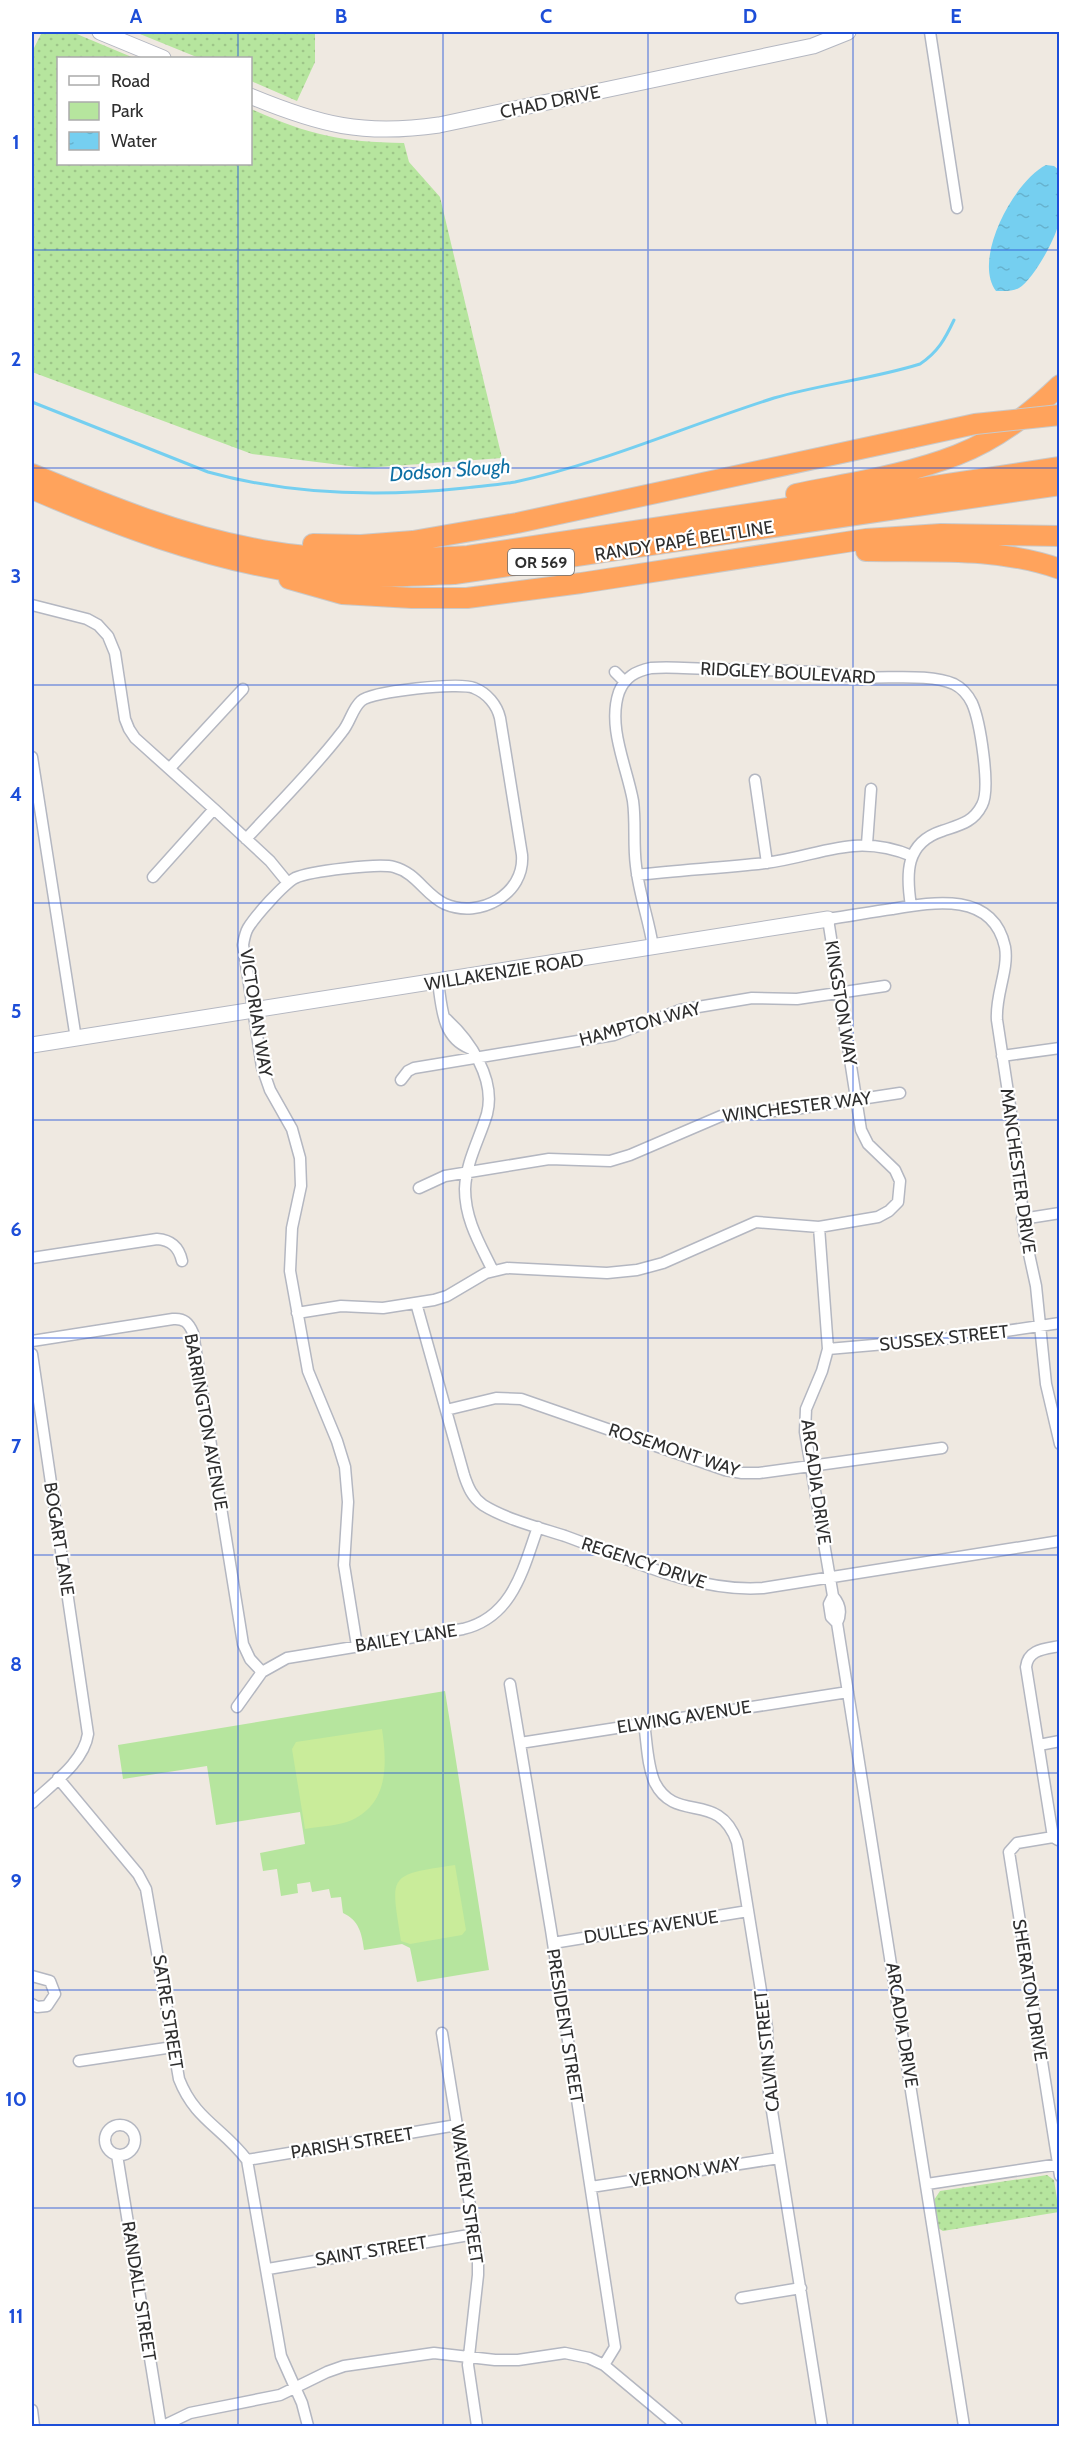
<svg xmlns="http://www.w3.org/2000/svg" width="1091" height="2458" viewBox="0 0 1091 2458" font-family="Cabin,sans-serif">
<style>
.grass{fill:url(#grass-dots)}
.park{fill:#b6e59e}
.pitch{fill:#c9ec9a}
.water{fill:url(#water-ripples)}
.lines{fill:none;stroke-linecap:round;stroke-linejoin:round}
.stream{stroke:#75cff0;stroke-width:3}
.street-casing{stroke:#b4b7c1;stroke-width:13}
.secondary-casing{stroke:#b4b7c1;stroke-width:17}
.highway-casing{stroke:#c9c9c9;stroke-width:22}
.street{stroke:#fff;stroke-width:10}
.secondary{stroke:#fff;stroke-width:15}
.highway{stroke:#ffa35c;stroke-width:20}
.highway-bridge-casing{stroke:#c9c9c9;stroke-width:22;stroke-linecap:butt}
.highway-bridge{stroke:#ffa35c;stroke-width:20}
.grid{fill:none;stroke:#1d4ed8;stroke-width:1.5;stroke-opacity:0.55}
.labels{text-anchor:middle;stroke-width:4.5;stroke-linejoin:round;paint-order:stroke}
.shield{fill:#fff;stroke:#6d6d6d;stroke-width:1.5}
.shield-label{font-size:16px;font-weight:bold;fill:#2e2e2e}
.street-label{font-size:18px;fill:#2e2e2e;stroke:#fff}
.water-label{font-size:20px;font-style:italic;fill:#0d6fa3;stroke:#fff}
.neatline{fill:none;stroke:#1d4ed8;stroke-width:2}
.grid-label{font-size:20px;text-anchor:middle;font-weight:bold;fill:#1d4ed8}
</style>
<defs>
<pattern id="grass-dots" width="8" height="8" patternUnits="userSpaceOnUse" patternTransform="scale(1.5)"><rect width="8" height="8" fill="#b6e59e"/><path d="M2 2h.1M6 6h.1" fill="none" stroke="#9dc588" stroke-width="1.8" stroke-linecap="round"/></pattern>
<pattern id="water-ripples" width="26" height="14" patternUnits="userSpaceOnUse" patternTransform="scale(1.5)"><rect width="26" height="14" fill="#75cff0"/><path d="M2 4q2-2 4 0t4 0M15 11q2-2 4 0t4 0" fill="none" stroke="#66b2ce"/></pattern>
</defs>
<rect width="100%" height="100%" fill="#efe9e1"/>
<path class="grass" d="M42 32H72L134 58H58V164H250L251 109C309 135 340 142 404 143L409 162 440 197 502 458 365 468 252 454 32 372V52Z
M135 32H315V62L297 101 251 81 250 58H199Z
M1047 2175 1054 2180 1059 2212 943 2231 938 2228 934 2200 940 2191Z"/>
<path class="park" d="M445 1691 489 1970 417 1982 410 1948 402 1944 364 1950C362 1934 359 1920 343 1913L341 1897 331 1898 329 1889 312 1892 310 1882 297 1884 298 1893 281 1896 277 1869 263 1871 260 1853 305 1844 300 1812 216 1825 207 1766 123 1779 118 1745Z"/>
<path class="pitch" d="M382 1729C387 1763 389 1803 352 1820 339 1826 320 1826 305 1829L292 1749 296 1742Z
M455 1865 466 1930 462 1935 410 1944 401 1941C391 1875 386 1875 455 1865Z"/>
<path class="water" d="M1046 165 1054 166 1059 170C1060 187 1062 205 1059 221 1057 237 1033 280 1019 288 1012 292 1003 291 996 291 972 259 1014 181 1046 165Z"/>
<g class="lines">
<path class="stream" d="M32 402 208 472C291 495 381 497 465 488 482 486 499 485 515 482 604 463 688 425 774 398 822 384 872 379 920 364 938 352 945 339 954 320"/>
<g class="street-casing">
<path id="street" d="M930 32 957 208
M32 605 87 619 98 625 108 636 115 653 125 719 129 729 135 738 214 809
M615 672 625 682
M32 757 76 1039
M170 768 243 689
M755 780 767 863
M246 839C278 804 313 770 342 732 350 723 352 709 361 701 372 691 460 682 474 688 487 693 497 705 500 718L522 855C525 894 480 919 445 904 425 895 417 873 394 867 379 863 310 871 295 878 283 885 256 915 248 928 245 933 244 939 243 945L262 1067 270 1090 292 1129 300 1158 301 1186 292 1228 290 1271 308 1371 337 1441 345 1467 348 1502 344 1565 357 1646
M867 844 871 789
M637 875C680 870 722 868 765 863 821 856 854 832 912 856
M153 877 214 809 270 861 288 883
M653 947C649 920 639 894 636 866 633 844 636 823 633 801 627 767 607 727 619 692 625 677 636 671 651 668 672 666 693 669 714 669 747 670 781 670 814 672 829 673 844 676 859 677 886 679 930 673 954 684 962 688 968 695 972 703 980 721 991 789 982 805 973 823 959 825 942 831 905 843 906 874 911 906
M438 982C442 1008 442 1037 469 1048
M445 1018C470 1040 496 1079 487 1114 479 1140 466 1162 465 1189 465 1220 480 1244 493 1271
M1002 1056 1060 1048
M401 1080 408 1071 414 1068 614 1035 680 1010 752 998 797 999 885 986
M419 1188 445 1176 549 1159 610 1161 630 1155 721 1116 795 1109 900 1093
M1022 1219 1060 1213
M819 1227 828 1349 822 1371 806 1409 805 1432 833 1596C840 1604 842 1613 837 1623L964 2426
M32 1258 157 1239C171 1240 179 1247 182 1261
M416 1303 464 1475C468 1487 472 1497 483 1505 505 1519 540 1528 565 1536 626 1558 697 1593 763 1588L1060 1541
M297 1313 341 1306 383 1308 434 1300 447 1296 486 1273 507 1268 607 1273 637 1270 663 1263 756 1222 819 1227 878 1217 889 1211 898 1202 900 1181 895 1170 868 1144 861 1130 828 919C849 916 871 912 892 909 933 902 993 891 1005 947 1009 970 995 995 997 1020L1018 1158 1024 1231 1036 1286 1046 1384 1060 1444
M32 1341 173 1319C184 1318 189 1323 193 1333L243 1644 250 1659 262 1672
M828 1349 965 1337 1060 1323
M32 1354 88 1734C84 1762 52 1784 32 1803
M446 1410 496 1398 521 1399 725 1470 742 1473H759L942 1448
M833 1596 829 1604 831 1617 837 1623
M510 1684 551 1930 615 2347 604 2365
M237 1707 262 1672 287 1658 463 1629C513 1617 523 1569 538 1527
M644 1723C647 1742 647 1766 655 1783 676 1824 719 1790 737 1842L767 2028 769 2092 822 2426
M520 1743 848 1692
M1039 1745 1060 1741
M58 1778 138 1874 146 1889 179 2079C195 2120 222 2127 247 2160L281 2356 302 2403 308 2426
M1053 1837 1017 1843 1009 1852 1060 2176
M1058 1840 1053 1837 1026 1667C1028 1649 1045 1649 1060 1646
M553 1943 748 1911
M32 1976 50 1981 55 1994 47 2006 37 2007 32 2004
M442 2033 478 2255V2275L468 2365 477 2426
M79 2061 173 2047
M105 2140a15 15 0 1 1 30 0a15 15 0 1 1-30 0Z
M117 2155 161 2426
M247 2160 457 2125
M927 2184 1060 2164
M591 2187 779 2158
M268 2269 475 2234
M741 2298 801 2288
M32 2410 34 2426
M163 2426 190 2413 280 2395 327 2372 344 2366 434 2353 495 2360H518L565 2353 589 2358 604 2365 677 2426"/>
</g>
<g class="secondary-casing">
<path id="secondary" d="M100 32 163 58
M250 96C320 125 363 136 439 125L813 46 848 32
M32 1045 828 919"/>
</g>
<g class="highway-casing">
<path id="highway" d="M32 474C106 505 182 536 262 550 330 562 399 560 468 556L1060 467
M32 489C116 525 203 558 294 572 346 580 401 576 454 574L1060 485
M796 494C849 483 906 475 957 455 996 440 1030 414 1060 385
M313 544 361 545 413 541 517 523 911 438
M866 551C931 552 998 547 1060 569
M289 579 342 594 412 598H467L581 583 866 539 941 534 1060 536"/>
</g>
<use href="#street" class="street"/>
<use href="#secondary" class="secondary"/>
<use href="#highway" class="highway"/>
<g class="highway-bridge-casing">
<path id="highway-bridge" d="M911 438 975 424 1060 415"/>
</g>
<use href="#highway-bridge" class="highway-bridge"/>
</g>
<path class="grid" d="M238 32V58M443 32V2426M648 32V2426M853 32V2426M238 164V2426M32 250H1060M32 468H1060M32 685H1060M32 903H1060M32 1120H1060M32 1338H1060M32 1555H1060M32 1773H1060M32 1990H1060M32 2208H1060"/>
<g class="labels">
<rect class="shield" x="508" y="549" width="66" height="26" rx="4.5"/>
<g class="shield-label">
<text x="541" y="568">OR 569</text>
</g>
<g class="street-label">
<text transform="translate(550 102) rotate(-12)" y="6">CHAD DRIVE</text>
<text transform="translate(684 541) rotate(-9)" y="6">RANDY PAPÉ BELTLINE</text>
<text transform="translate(788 673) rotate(3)" y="6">RIDGLEY BOULEVARD</text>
<text transform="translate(504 972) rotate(-9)" y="6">WILLAKENZIE ROAD</text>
<text transform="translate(841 1003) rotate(81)" y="6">KINGSTON WAY</text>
<text transform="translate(256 1013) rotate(81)" y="6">VICTORIAN WAY</text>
<text transform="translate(640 1024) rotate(-15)" y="6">HAMPTON WAY</text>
<text transform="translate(797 1107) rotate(-7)" y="6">WINCHESTER WAY</text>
<text transform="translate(1018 1171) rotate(82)" y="6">MANCHESTER DRIVE</text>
<text transform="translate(944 1338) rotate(-6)" y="6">SUSSEX STREET</text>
<text transform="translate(206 1422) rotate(80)" y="6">BARRINGTON AVENUE</text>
<text transform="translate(674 1450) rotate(18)" y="6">ROSEMONT WAY</text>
<text transform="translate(816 1482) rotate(82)" y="6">ARCADIA DRIVE</text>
<text transform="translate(59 1539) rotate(81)" y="6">BOGART LANE</text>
<text transform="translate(644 1563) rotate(18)" y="6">REGENCY DRIVE</text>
<text transform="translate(406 1638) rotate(-9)" y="6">BAILEY LANE</text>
<text transform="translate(684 1717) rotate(-9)" y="6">ELWING AVENUE</text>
<text transform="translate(651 1927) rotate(-9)" y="6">DULLES AVENUE</text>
<text transform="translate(1030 1990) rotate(81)" y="6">SHERATON DRIVE</text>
<text transform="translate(168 2012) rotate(81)" y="6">SATRE STREET</text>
<text transform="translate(902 2025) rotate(81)" y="6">ARCADIA DRIVE</text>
<text transform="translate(565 2026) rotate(81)" y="6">PRESIDENT STREET</text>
<text transform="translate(767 2051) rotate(-96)" y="6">CALVIN STREET</text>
<text transform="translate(352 2143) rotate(-9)" y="6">PARISH STREET</text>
<text transform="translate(685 2172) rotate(-9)" y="6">VERNON WAY</text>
<text transform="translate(467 2194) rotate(82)" y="6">WAVERLY STREET</text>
<text transform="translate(371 2251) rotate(-9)" y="6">SAINT STREET</text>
<text transform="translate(139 2291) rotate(81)" y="6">RANDALL STREET</text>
</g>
<g class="water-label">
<text transform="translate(450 470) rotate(-4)" y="7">Dodson Slough</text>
</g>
</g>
<rect width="1091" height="2458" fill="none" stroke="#ffffff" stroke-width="66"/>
<rect x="57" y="57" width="195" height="108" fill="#ffffff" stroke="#ababab" stroke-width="1.5"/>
<rect x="69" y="76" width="30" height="9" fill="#ffffff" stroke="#ababab" stroke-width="1.5"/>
<text x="111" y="87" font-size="18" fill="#2e2e2e">Road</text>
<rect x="69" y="102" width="30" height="18" fill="#b6e59e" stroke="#ababab" stroke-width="1.5"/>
<text x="111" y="117" font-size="18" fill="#2e2e2e">Park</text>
<rect x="69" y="132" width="30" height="18" fill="url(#water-ripples)" stroke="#ababab" stroke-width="1.5"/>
<text x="111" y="147" font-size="18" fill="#2e2e2e">Water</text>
<rect x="33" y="33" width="1025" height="2392" class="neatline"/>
<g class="grid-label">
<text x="136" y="23">A</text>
<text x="341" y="23">B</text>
<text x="546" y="23">C</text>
<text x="750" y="23">D</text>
<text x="956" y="23">E</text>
<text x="16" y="149">1</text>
<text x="16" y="366">2</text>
<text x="16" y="583">3</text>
<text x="16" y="801">4</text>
<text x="16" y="1018">5</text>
<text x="16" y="1236">6</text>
<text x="16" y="1453">7</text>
<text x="16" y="1671">8</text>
<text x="16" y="1888">9</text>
<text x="16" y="2106">10</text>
<text x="16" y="2323">11</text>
</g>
</svg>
